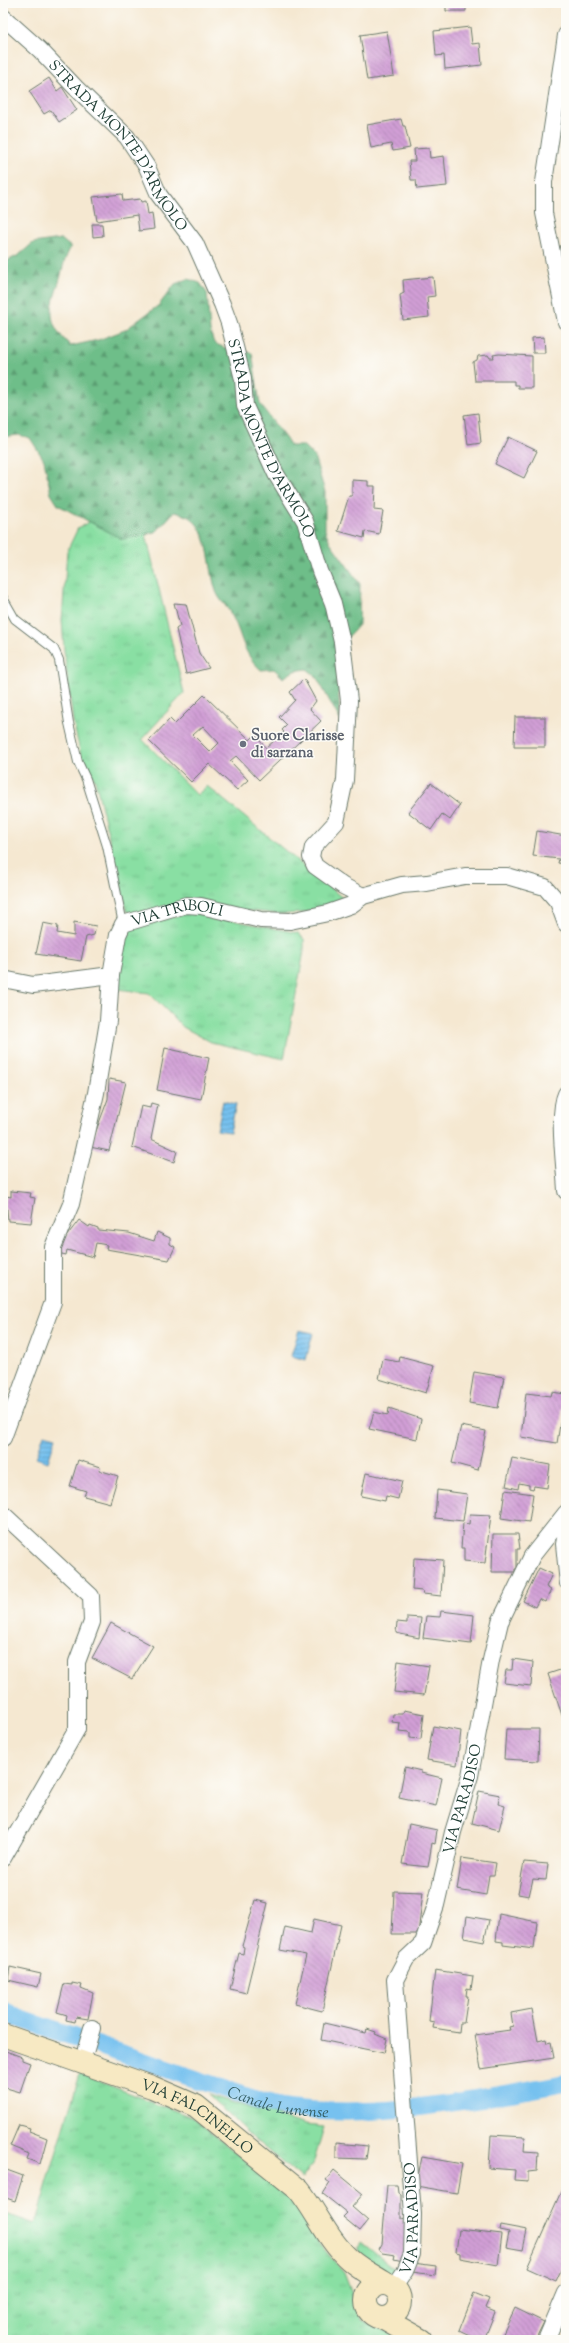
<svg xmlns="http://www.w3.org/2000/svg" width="569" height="2343" viewBox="0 0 569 2343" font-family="'Sorts Mill Goudy',serif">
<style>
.grass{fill:url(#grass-tufts);stroke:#548e6c}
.forest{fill:url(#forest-firs);stroke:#467e5e}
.water{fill:url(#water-rules);stroke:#4a7f92}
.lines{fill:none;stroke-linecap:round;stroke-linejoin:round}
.canal{stroke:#76c1ef;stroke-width:18}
.building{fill:url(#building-back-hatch);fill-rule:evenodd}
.lane-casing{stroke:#6a796b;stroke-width:10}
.street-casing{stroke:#6a796b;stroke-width:18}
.secondary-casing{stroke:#6a796b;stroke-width:24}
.lane{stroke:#fff;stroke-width:8}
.street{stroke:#fff;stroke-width:16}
.secondary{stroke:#f7e9c3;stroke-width:22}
.worship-dot{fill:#6b7280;stroke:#fdfcf7;stroke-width:1.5}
.labels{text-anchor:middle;stroke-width:3;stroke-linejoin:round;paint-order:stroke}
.street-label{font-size:15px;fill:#1f3d34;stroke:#fdfcf7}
.worship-label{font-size:15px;font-weight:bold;fill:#5b616d;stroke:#fdfcf7;text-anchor:start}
.water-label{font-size:16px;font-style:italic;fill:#355e63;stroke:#fdfcf7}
</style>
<defs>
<pattern id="grass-tufts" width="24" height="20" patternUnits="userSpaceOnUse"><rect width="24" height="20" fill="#89dfa3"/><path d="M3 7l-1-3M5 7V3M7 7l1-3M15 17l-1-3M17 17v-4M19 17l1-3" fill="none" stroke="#76c08d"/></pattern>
<pattern id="forest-firs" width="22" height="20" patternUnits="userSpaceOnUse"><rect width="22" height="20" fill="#6ebe89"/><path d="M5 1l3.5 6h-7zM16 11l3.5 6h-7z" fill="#5a9c71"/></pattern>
<pattern id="water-rules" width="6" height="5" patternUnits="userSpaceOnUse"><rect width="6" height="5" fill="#76c1ef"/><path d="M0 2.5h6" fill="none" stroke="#609ec2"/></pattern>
<pattern id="building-back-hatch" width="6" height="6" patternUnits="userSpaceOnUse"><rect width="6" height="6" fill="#d19fd6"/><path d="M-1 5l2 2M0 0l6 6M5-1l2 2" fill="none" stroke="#a983ae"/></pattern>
</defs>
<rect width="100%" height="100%" fill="#fdfcf7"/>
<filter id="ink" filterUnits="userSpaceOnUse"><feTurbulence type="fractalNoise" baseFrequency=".025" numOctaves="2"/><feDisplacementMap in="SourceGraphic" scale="8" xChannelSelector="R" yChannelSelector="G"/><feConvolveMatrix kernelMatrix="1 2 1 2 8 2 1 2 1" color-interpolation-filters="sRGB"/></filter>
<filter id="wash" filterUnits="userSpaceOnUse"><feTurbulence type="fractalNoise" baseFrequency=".012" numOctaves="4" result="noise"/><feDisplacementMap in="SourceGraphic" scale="16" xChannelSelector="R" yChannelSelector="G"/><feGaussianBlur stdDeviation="0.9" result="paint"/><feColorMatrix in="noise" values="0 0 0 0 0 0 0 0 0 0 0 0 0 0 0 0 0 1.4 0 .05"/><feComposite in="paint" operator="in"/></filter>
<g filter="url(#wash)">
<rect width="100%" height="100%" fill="#f5e8d1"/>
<path class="grass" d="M91 521 122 539 146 535 184 693 142 739 197 795 207 786 345 900 303 913 280 914 242 910 133 913 127 911 95 780 82 760 73 721 64 650 62 620 67 551 78 528Z
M190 912 298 933 304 939V951L284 1059 211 1042 183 1027 149 993 118 989 125 933 130 929Z
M80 2074 194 2118 283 2192 301 2209 308 2230 344 2273 362 2320 396 2336 400 2340H3V2213L35 2224Z
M208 2095 305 2125 324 2127 314 2161 302 2179 254 2139Z
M361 2242 396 2270 389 2274 361 2256 358 2249Z"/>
<path class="forest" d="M61 239 71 247C64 259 63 267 60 279 50 310 45 322 71 346L98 340 125 330 159 305 175 284 188 279 200 283 207 293 210 331 214 343 225 348 252 353 260 404 291 446H304L314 456 325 492V530L330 542 360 584 359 625 336 650 340 720 316 676 307 669 294 671 283 678 274 669 261 670C241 652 243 635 231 614 227 606 219 600 216 591 207 563 212 517 174 512L157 531 146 535 122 539 58 505 51 494 44 460 30 438 19 435 3 437V263L19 255 33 243Z"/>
<path class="water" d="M223 1101 236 1104 230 1132 217 1130Z
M299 1330 313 1333 306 1360 291 1356Z
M44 1434 56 1437 48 1462 36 1458Z"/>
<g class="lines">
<path class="canal" id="s1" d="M3 2010 18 2018 274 2106C372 2122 469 2100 566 2083"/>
</g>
<g id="blocks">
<path class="building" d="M446 3H466V11H446Z
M470 27 472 44 480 43 482 65 445 69 444 55 436 56 434 31Z
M387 31 394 76 367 80 360 35Z
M49 78 57 91 62 87 77 110 59 122 51 110 44 114 29 91Z
M401 119 403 126H405L410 148 393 151 391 144 371 148 367 125Z
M429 148 430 158 444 156 447 186 417 189 416 180H411L409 161H415L414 149Z
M122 194 123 201 140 199 141 202 146 201 148 214 152 213 154 229 139 231 137 215 97 221 93 197Z
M92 224H102L103 236 93 237Z
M433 277 435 296 427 297 429 317 403 320 400 295 404 293 403 280Z
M544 337 545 353H533L532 338Z
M499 354 532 356V388H518V385H514V381H475L473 362 477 360 478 356 488 355 490 358H494L493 355Z
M478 413 481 443 468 445 464 415Z
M508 437 537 451 524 478 495 464Z
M352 480 368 481V486H375L374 510 383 511 379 534 365 531 364 538 338 531 349 496H352Z
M174 603 186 604 199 653 209 668 186 674 176 629 180 626Z
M304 679 316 701 310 709 321 721 259 780 236 756 230 761 248 780 237 790 209 764 191 782 149 741 170 719 175 724 204 695 250 740 255 735 266 748 284 732 282 730 287 725 279 717 295 700 290 692ZM203 726 219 743 210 752 193 735Z
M515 717H545V747H514Z
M431 783 460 805 450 820 442 814 431 830 408 812Z
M537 831 566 836V864L558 863 559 859 533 856Z
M74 922 96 926 94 935 86 937 81 961 36 954 43 923 58 926 57 933 74 936Z
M165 1048 209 1058 201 1099 157 1090Z
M109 1079 126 1082 109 1151 90 1147 108 1099Z
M151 1103 158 1105 151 1139 177 1151 174 1162 132 1147 141 1106 150 1108Z
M11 1191 31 1193 30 1197 35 1198 31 1223 8 1221 7 1209H5L6 1196 11 1197Z
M79 1220 89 1227 90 1225 98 1228V1230L129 1233 154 1241 157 1232 170 1238V1244L175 1247 169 1260 106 1249 107 1245 96 1243 93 1257 67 1250 66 1255 58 1253 59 1246Z
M400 1357 434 1366 426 1393 379 1379 383 1359 399 1362Z
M474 1372 504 1377 498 1408 469 1403Z
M552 1392 565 1394 557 1443 521 1437 526 1393 551 1396Z
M389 1408 421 1419 417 1439 369 1429 374 1412 388 1415Z
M461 1426 486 1431 478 1470 452 1463Z
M512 1458 550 1465 547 1488 534 1486 533 1489 529 1488V1485L519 1483 518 1489 506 1486Z
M78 1460 100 1467 99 1470 118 1476 110 1503 84 1496 86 1491 70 1486Z
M366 1473 402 1481 398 1499 386 1496 385 1501 361 1496Z
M437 1490 467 1494 463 1521 435 1518Z
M505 1490 533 1494 529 1522 501 1518Z
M470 1514 491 1515 485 1563 464 1561V1548H461L463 1523 469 1524Z
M493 1534H518L520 1549H517V1569H515V1572H492Z
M414 1558 443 1560 441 1596 423 1594 422 1591 412 1590Z
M539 1568 552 1574 546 1587 551 1590 545 1602 539 1599 535 1607 523 1601Z
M441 1611 474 1615 471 1644 423 1638 426 1616 440 1617Z
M407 1617 421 1618 419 1638 396 1633 397 1622 407 1623Z
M111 1623 153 1646 132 1679 92 1658Z
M513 1659 533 1662 531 1686 504 1683 506 1670H512Z
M398 1661 429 1666 424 1695 394 1692Z
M566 1668V1727L548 1674Z
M404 1710 424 1714 421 1739 410 1738V1732L399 1731 400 1723 392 1722 393 1714H403Z
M433 1726 461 1731 457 1765 427 1760Z
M506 1729H539L538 1761 504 1759Z
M405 1767 421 1771V1773L442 1778 436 1806 399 1798Z
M479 1791 500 1795 498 1804 505 1806 499 1830 472 1823Z
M409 1824 437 1830 435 1844 432 1843 428 1867 402 1864Z
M462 1858 496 1863 494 1875H489L486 1895 457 1890Z
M524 1862 548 1864 546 1880 533 1879 529 1896 518 1894Z
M394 1891 423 1892 418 1934H392Z
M255 1900 268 1903 246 1993 230 1989 239 1953 243 1954 244 1947 242 1946Z
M499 1914 537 1922 534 1949 503 1945V1942L496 1941Z
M467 1916 489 1920 484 1942 464 1938Z
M314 1919 341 1925 322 2011 295 2004 306 1955 280 1950 285 1927 311 1933Z
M10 1967 41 1974 38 1987 8 1980Z
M435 1970 473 1976 471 1989 467 1988 466 1996H468L464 2023H460L459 2032 433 2028 434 2022 429 2021Z
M72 1983 82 1985 81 1988 93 1993 88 2019 76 2017 75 2022 66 2020 67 2015 57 2012 64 1984 72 1985Z
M532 2009 538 2041 546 2039 547 2043 551 2042 554 2058 481 2069 475 2035 510 2030 509 2027 513 2026 511 2013Z
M324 2023 366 2033 367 2029 376 2032 375 2034 387 2039 384 2053 321 2040Z
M3 2050 22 2057V2060L30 2063 20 2092 3 2087Z
M19 2125 30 2128 29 2131 47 2138 40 2164 27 2159 29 2154 10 2146Z
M491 2135 525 2137 524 2151 538 2152 537 2171 528 2172V2181L514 2180 515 2170 489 2168Z
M336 2143 368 2146 366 2159 336 2158Z
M422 2157 462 2164 457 2193 416 2186Z
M3 2165 5 2166 4 2169 23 2176 15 2201 3 2197Z
M334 2170 363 2194 352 2207 368 2221 360 2231 343 2217 347 2213 323 2194 330 2183 326 2180Z
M387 2185H397L398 2193 401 2195V2219L407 2220 406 2244 403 2261 394 2259 395 2255 382 2253 379 2249 382 2244Z
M564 2185 566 2186V2259L556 2281 527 2268Z
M500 2225 527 2230 523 2250 506 2247 509 2232 499 2230Z
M459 2229 502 2234 498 2265 460 2258V2253L456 2252Z
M413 2263 436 2266 435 2275 412 2272Z
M474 2293 489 2299 485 2308 495 2312 484 2340H478L459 2331Z
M515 2308 544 2322 535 2340H500Z"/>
</g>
</g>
<g filter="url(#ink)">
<use href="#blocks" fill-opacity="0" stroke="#6a796b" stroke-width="1"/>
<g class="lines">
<g class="lane-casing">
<path id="lane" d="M3 598 15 619 54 649 59 660 69 723 78 762 86 779 107 846 123 924
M564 1521 560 1544 564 1584 566 1583"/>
</g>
<g class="street-casing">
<g id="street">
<path id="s2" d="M3 17 40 50 76 88 127 137 147 167 159 195 195 243 222 304 229 323 243 379 245 406 276 474 305 521 320 571 333 603 342 642 349 701 345 780 336 822 313 847 311 857 315 866 343 886 363 896"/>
<path d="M566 35 544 182V213L566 322"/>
<path id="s3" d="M3 979 33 985 111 975 118 935 123 924 186 905 201 906 261 920 290 921 328 913 351 905 363 896 402 885 427 883 465 876H507L545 887 558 902 566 924"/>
<path d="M566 1094C557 1113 565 1168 566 1191"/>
<path d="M3 1438 53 1302V1247L71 1204 96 1093 108 1021 111 975"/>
<path d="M3 1514 91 1596 92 1622 77 1662V1729L3 1858"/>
<path d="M86 2049 92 2028"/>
<path id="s4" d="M394 2287 405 2271 412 2254 413 2214 395 1980 406 1959 423 1943 436 1905 453 1832 470 1776 491 1660 500 1622 532 1556 566 1513"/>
<path d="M546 2340 566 2293"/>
</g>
</g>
<g class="secondary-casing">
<g id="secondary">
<path id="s5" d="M3 2035 152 2087 196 2106 299 2190C317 2212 328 2241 350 2260 360 2269 374 2276 385 2283"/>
<circle cx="383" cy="2301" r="17"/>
<path d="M382 2318 421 2340"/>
</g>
</g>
<use href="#lane" class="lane"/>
<use href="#street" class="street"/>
<use href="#secondary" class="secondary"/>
</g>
</g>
<circle class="worship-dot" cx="243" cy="744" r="4"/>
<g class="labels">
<g class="street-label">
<text dy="5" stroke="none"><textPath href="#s2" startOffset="174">STRADA MONTE D'ARMOLO</textPath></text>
<text dy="5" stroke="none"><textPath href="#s2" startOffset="510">STRADA MONTE D'ARMOLO</textPath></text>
<text dy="5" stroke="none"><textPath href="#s3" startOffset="218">VIA TRIBOLI</textPath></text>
<text dy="5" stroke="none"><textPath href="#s4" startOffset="509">VIA PARADISO</textPath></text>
<text dy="5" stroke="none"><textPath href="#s5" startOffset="212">VIA FALCINELLO</textPath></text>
<text dy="5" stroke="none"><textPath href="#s4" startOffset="73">VIA PARADISO</textPath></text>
</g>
<g class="worship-label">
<text x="251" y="740">Suore Clarisse<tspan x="251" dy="17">di sarzana</tspan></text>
</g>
<g class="water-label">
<text dy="6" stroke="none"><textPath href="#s1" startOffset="291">Canale Lunense</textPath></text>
</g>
</g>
<rect width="569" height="2343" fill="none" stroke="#fdfcf7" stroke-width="16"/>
</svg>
